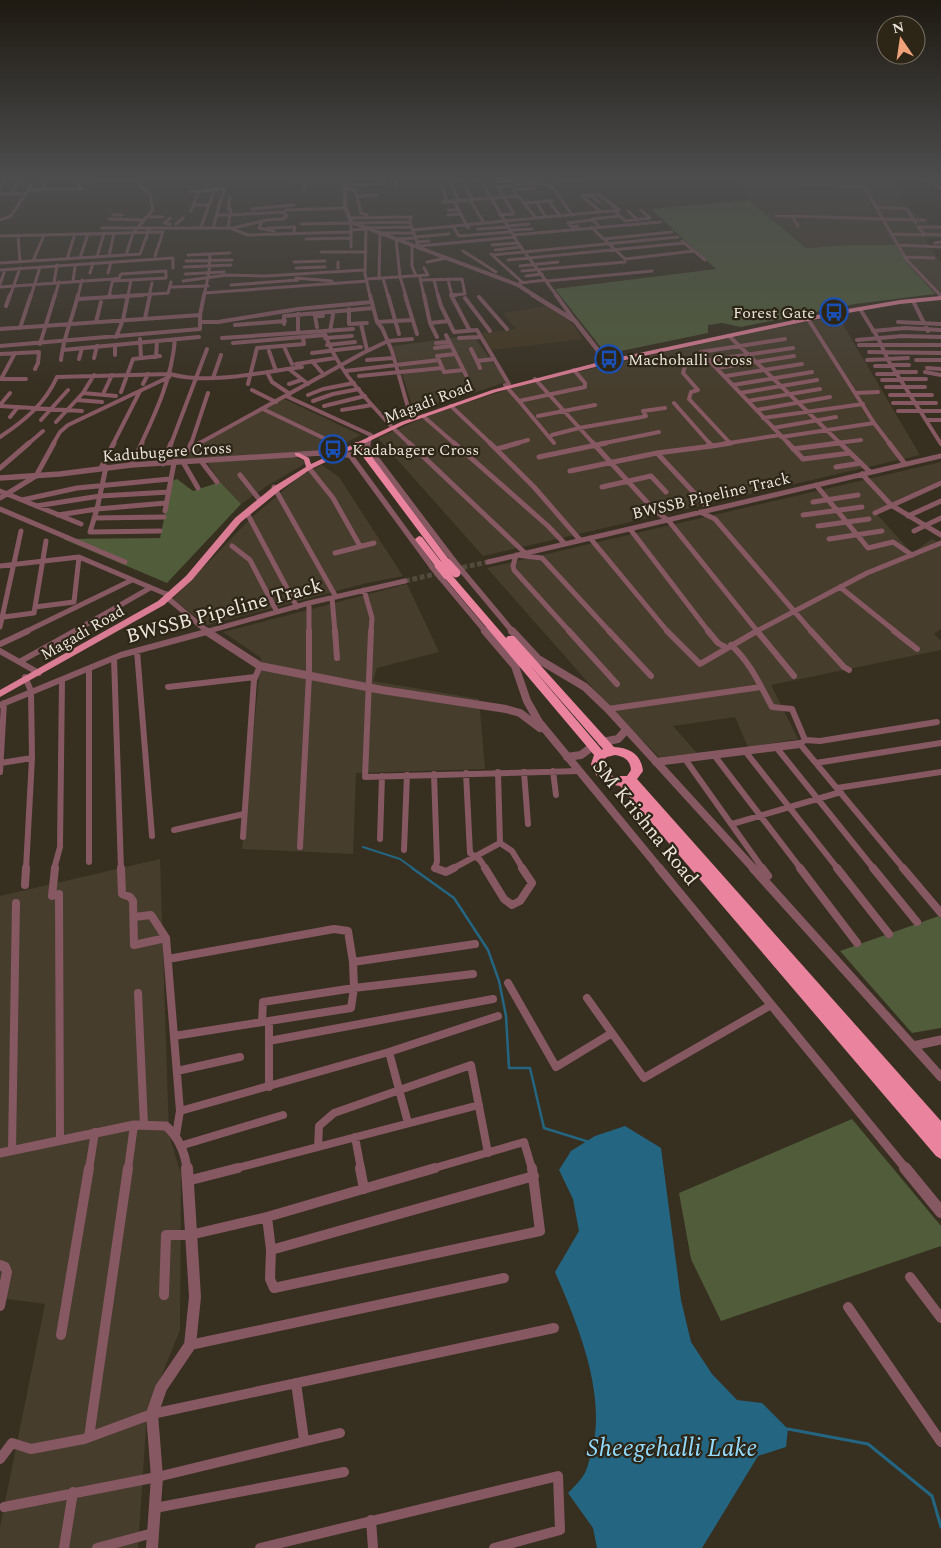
<svg xmlns="http://www.w3.org/2000/svg" width="941" height="1548" viewBox="0 0 941 1548" font-family="Spectral,serif">
<style>
.industrial{fill:#463d2d}
.built{fill:#433722}
.green{fill:#505c3a}
.water{fill:#246682}
.lines{fill:none;stroke-linecap:round;stroke-linejoin:round}
.stream-far2{stroke:#246682;stroke-width:2}
.stream-far1{stroke:#246682;stroke-width:2.5}
.stream{stroke:#246682;stroke-width:3}
.minor-tunnel{stroke:#524a3c;stroke-width:5;stroke-dasharray:5 2.5;stroke-linecap:butt}
.minor-far5{stroke:#865862;stroke-width:3}
.minor-far4{stroke:#865862;stroke-width:4}
.minor-far3{stroke:#865862;stroke-width:5}
.minor-far2{stroke:#865862;stroke-width:6}
.minor-far1{stroke:#865862;stroke-width:8}
.minor{stroke:#865862;stroke-width:10}
.tertiary-far5{stroke:#865862;stroke-width:4}
.tertiary-far4{stroke:#865862;stroke-width:4.5}
.tertiary-far3{stroke:#865862;stroke-width:5.5}
.tertiary-far2{stroke:#865862;stroke-width:8}
.tertiary-far1{stroke:#865862;stroke-width:9}
.tertiary{stroke:#865862;stroke-width:12}
.primary{fill:#d97c94;fill-rule:evenodd}
.trunk{fill:#ea839e;fill-rule:evenodd}
.tertiary-bridge{stroke:#865862;stroke-width:5.5}
.trunk-bridge{stroke:#ea839e;stroke-width:9}
.labels{text-anchor:middle;stroke-width:4.5;stroke-linejoin:round;paint-order:stroke}
.far-poi-label{font-size:16px;fill:#ebe5dc;stroke:#2d2516;text-anchor:start}
.far-street-label{font-size:16px;fill:#ebe5dc;stroke:#2d2516}
.street-label{font-size:20px;fill:#ebe5dc;stroke:#2d2516}
.near-water-label{font-size:25px;font-style:italic;fill:#92dbfe;stroke:#2d2516}
</style>
<rect width="100%" height="100%" fill="#372f20"/>
<path class="industrial" d="M542 178H621L552 184 548 180Z
M734 178H897L902 202 931 225 941 230V238H925L941 263V294H935L907 263 896 245H847L806 248 746 197Z
M838 316 920 455 483 556 378 438 435 413 524 384 746 334Z
M473 335 507 382 414 412 393 346Z
M284 399 361 435 329 451 178 461 183 454Z
M291 456 308 462 267 486 241 504 220 482 207 462Z
M941 462V480L874 511 912 553 932 539 941 544V629L934 634 941 641V650L771 685 798 739 748 747 735 717 673 726 697 753 659 757 607 704 487 568Z
M322 465 339 477 403 576 367 583 207 625 173 599 250 519 300 476Z
M407 584 439 652 377 668 373 681 479 699 485 769 356 773 353 854 242 849 261 658 223 632Z
M160 859 169 1134 181 1174 180 1330 147 1412 138 1548H0V1527L45 1304 0 1298V896Z"/>
<path class="built" d="M546 306 571 322 583 339 491 350 482 333 516 329 503 313Z"/>
<path class="green" d="M749 200 806 248 847 245H896L907 263 935 294 855 304 741 327 722 323 708 325V333L606 354 555 289 716 269 651 209Z
M177 479 193 491 220 482 241 504 167 583 63 539 160 538 172 481Z
M939 916 941 918V1028L912 1033 840 951Z
M852 1119 941 1226V1246L721 1321 691 1259 679 1193Z"/>
<path class="water" d="M625 1126 661 1148 681 1300 691 1342 712 1374 737 1400 762 1403 788 1429 786 1447 758 1456 702 1548H597L593 1528 568 1493C574 1487 581 1480 585 1473 588 1467 589 1460 591 1454 608 1396 578 1325 555 1272L579 1231 573 1199 559 1170 571 1151 595 1136Z"/>
<g class="lines">
<path class="stream-far2" d="M363 847 400 859 414 869"/>
<path class="stream-far1" d="M412 868 454 898 488 950 499 981 506 1016 509 1068H530L544 1128 589 1142"/>
<path class="stream" d="M788 1429 868 1444 932 1496 941 1527"/>
<path class="minor-tunnel" d="M455 569 488 562
M405 581 440 573"/>
<path class="minor-far5" d="M73 178 76 182 113 179 138 180 139 185 150 194 153 210 133 233 126 255
M395 178 396 186
M448 178 459 201
M461 178 472 199
M479 178 518 243 557 296
M492 178 514 214 500 215
M536 178 553 188 572 215
M859 178 906 259 941 296
M919 178 927 179 941 189
M495 182 538 179
M291 183H345
M739 184 864 186
M350 185 384 184V178
M442 186 447 202
M501 186 545 183
M0 188 7 178
M343 189H355L361 213 367 215
M28 190 34 178
M41 190 48 178
M304 190 305 178
M188 192 214 190
M0 194H25
M11 194 21 178
M590 195 599 202
M357 196 377 195
M515 196 520 198 536 218
M470 200 484 223
M454 201 468 228
M443 202 515 196 517 195 513 190 535 188
M525 203 552 201
M551 204 560 216
M194 205H209
M538 205 546 217
M252 209 294 205
M448 210H459
M191 211 199 191
M615 211 625 221 650 218 641 210
M628 211 638 220
M601 212 582 196 598 194 619 210
M113 215H122
M217 215H230L231 209H228L230 197
M448 215 461 214
M776 216H792
M146 217H163
M170 218 164 223 170 224
M349 218 411 217 410 222 419 248
M109 219 144 220
M0 220 11 216 28 190 82 189 76 182
M262 221 259 228 274 231
M351 222V247
M354 223 410 222
M916 223 914 220H925
M176 224 183 218
M301 224 351 223
M598 225 592 219 620 216
M453 226 459 236 511 232
M507 226 529 224
M578 226 572 227 568 223 592 220
M798 226 792 216 914 220 907 209 876 207
M201 227 215 189H225L222 197
M591 227 625 259 694 251
M102 228H233L267 220 283 219 287 216 283 212
M213 228 221 199
M228 228 230 215 283 212 287 210 346 208
M230 228 248 235 351 232
M268 228 295 227 294 231
M478 229 508 227
M351 230 366 229
M413 230 619 210
M511 230 532 229
M892 234 925 235 918 227H941
M924 234 941 235
M18 235 20 262
M514 235 661 222
M0 236 163 232 155 256
M415 237 449 234
M306 239 351 238
M396 239 400 277 406 296
M398 239 416 238
M604 239 672 232
M682 241 705 260
M417 242 429 241
M935 243 941 242
M412 245V266L416 276
M492 245 518 243
M898 245 941 247
M419 246 515 237
M495 250 521 247
M463 251 496 272
M321 252H366
M491 254 522 282
M188 255 230 253
M493 255 678 237
M109 256 114 233
M97 257 104 233
M905 257 934 258
M80 258 88 234
M67 259 75 234
M508 260 684 243
M33 261 44 235
M186 261 232 260
M294 262 325 261
M338 262V268
M427 262 447 258
M0 263 140 254 149 230
M520 266 558 262
M184 267 231 265
M296 268 325 267
M0 270 173 258V268
M522 271 625 262
M90 273 93 263
M108 273 111 262
M185 274 224 272
M526 276 542 274
M296 278 332 281
M383 278 388 296
M420 278 424 296
M113 279 119 278 121 274 166 271V278L113 281
M366 279 428 275 424 268
M379 279 380 233H413
M448 279 452 296
M421 280 462 279 465 294 451 295
M434 280 438 296
M73 281 75 267
M183 281 227 275 265 276 365 270
M547 281 652 271
M54 283 57 265
M520 283 546 280
M0 284 5 270
M231 285 298 280
M0 287 113 279 109 296
M170 287 208 286
M204 293 367 281
M10 296 20 268
M31 296 40 267
M55 296 59 282
M78 296 82 280
M125 296 168 293 171 282
M128 296 131 280
M149 296 152 283
M204 296 209 272 210 254
M370 296 365 274 366 228 412 227"/>
<path class="minor-far4" d="M370 295 377 322 382 328 392 351 411 418
M388 295 399 334
M405 295 417 334
M424 295 430 323 437 337
M438 295 441 306 454 332 477 330 509 384
M451 295 470 331
M451 295H456
M556 295 575 321
M940 295 941 296
M109 297 110 295
M479 297 507 329
M465 298 490 331
M78 299 143 295
M913 301 928 331
M6 306 10 295
M349 309V324L367 323
M860 309 878 338 888 360 941 444
M298 314V332
M145 318 150 295
M808 319 874 423 890 444
M96 322 101 302
M201 322H218L298 309 372 302
M377 322 412 320
M898 322 941 324
M430 323 449 321
M284 324V316L373 308
M361 324 367 350
M235 325 285 321
M317 327 315 316H323
M20 328 31 295
M0 329 200 315
M324 331C336 369 365 397 391 426
M330 331 333 315
M873 331 905 328 941 330
M446 335 466 375
M729 336 841 444
M116 337 123 320 128 295
M222 338 353 329
M325 338 352 336
M459 338 480 337
M140 339 141 358
M785 339 701 352 789 444
M857 340 902 336 941 337
M233 343 325 335
M436 343 449 342
M40 344 55 295
M115 345V355
M327 345 355 342
M859 345H941
M0 346 200 329V315L204 295
M435 348 451 346
M285 349 292 364
M471 349 477 361 494 359
M63 350 199 337
M269 351 276 371
M869 352 941 353
M312 353 361 347
M0 354 39 352 38 363 35 369
M437 356 455 354
M156 357 157 341
M94 358 97 346
M79 359 82 348
M61 360C63 338 73 317 78 295
M367 360 393 358
M657 360 669 365 690 363 685 366 683 373 698 390 691 392 689 399 730 443
M867 360 908 358
M916 360H941
M312 361 324 375
M477 361 480 368
M690 363 793 348
M296 364 335 358
M892 365H909
M875 366H892
M718 368 794 356
M927 368 941 369
M289 369 308 384
M345 371 439 360 444 372 463 370
M267 372 272 382 290 394
M896 372H916
M925 372 941 375
M877 374H897
M359 376 442 368
M726 376 802 364
M213 378 221 355
M0 379H26
M1 379 15 353
M535 379 594 444
M901 379H926
M882 380H901
M143 384 148 374
M248 384 257 348 304 344 303 337
M289 384 301 380
M505 385 519 401 585 387V383L574 370
M733 385 812 372
M886 387H925
M252 390 276 402
M104 392 112 375
M121 392 133 359 160 356
M83 393 116 396
M740 393 817 380
M856 393 878 392
M308 395 323 389 354 383
M890 395H932
M286 396 371 435
M77 400 102 402
M313 401 333 394 359 389
M519 401 554 443
M748 401 820 389
M674 403 710 444
M893 403H936
M0 405 10 393
M0 406 82 411
M324 406 365 396
M451 406 491 444
M263 409 336 444
M342 410 372 405
M756 410 830 397
M898 411H941
M423 416 455 444
M538 416 595 405
M10 417 18 407
M763 418 863 404
M41 420 68 390
M927 420H941
M56 422 83 393 94 375
M393 428 410 444
M773 428 836 417
M552 435 579 428 642 417 646 416 643 411 665 408
M0 437C24 421 45 404 57 377L170 374C209 385 261 372 302 367
M781 437 874 423
M28 444 43 431
M53 444 60 432 68 425 169 377
M113 444 140 391
M141 444C157 410 172 377 175 339
M171 444 207 349
M191 444 208 393
M198 444 363 353 388 341 412 339
M514 444 528 440
M600 444 659 432
M723 444 780 435
M829 444 861 440"/>
<path class="minor-far3" d="M333 443 344 448
M409 443 525 553
M454 443 548 526 565 544
M490 443 534 487 580 540
M593 443 655 511 668 520 758 632
M788 443 803 459 850 453
M840 443 870 472
M889 443 905 464
M712 446 731 443
M189 449 191 443
M497 449 518 443
M793 449 839 443
M657 453 712 446 709 443
M539 457 606 443
M201 461 217 482
M183 462 198 488
M163 464 171 443
M131 465 142 443
M106 467 97 509 166 503
M836 467 861 463
M0 468 29 443
M101 468 114 443
M309 468 333 498 360 546
M570 471 657 453 710 510
M862 474 891 505 941 535
M240 475 259 499
M816 485 868 548 893 542 912 555
M274 487 336 597
M602 487 651 476 666 492
M0 491 81 524
M0 498 36 476 54 443
M22 500 77 488 170 479
M813 502 858 495
M36 506 100 496 169 492
M0 509 125 562
M165 511 174 463 178 455 200 443
M700 512 715 519 812 632
M247 513 297 607
M875 513 941 483
M58 515 97 509 90 532 160 531
M803 515 862 507
M908 516 941 501
M94 518 164 517
M818 526 869 519
M630 529 709 632
M914 531 941 518
M590 538 668 632
M829 539 882 531
M232 546 250 560 277 612
M335 553 374 543
M488 562 941 456
M0 566 79 557 166 594
M840 587 896 632
M364 590 372 618 371 632
M332 598 335 632
M309 603V632
M35 607 46 541
M4 617 34 613 35 607 74 602 79 557
M0 627 21 531
M25 632 132 580
M73 632 150 588
M205 632 309 603 405 581
M570 632 514 570 513 566 516 555 542 558 610 632
M755 632 867 573 941 543"/>
<path class="minor-far2" d="M335 631 337 658
M371 631 365 777 579 771
M569 631 617 684
M609 631 651 676
M667 631 700 664 757 631
M708 631 718 643 727 648
M757 631 794 676
M811 631 844 667 849 670
M894 631 917 649
M0 644 28 631
M731 645C750 662 760 685 772 707L792 709 805 740 800 744 904 869
M0 651 39 673
M137 651 152 836
M114 658 121 869
M21 661 75 631
M89 669V862
M25 677 31 691 32 758 26 869
M168 687 255 677
M0 705 121 655 210 631
M608 709 761 687
M805 740 820 741 937 722
M776 747 874 869
M745 751 838 869
M714 755 801 869
M685 759 763 869
M1 763 32 758
M816 763 941 743
M553 771 556 795
M0 772 4 703
M498 772 500 843 512 851 523 869
M524 772 528 824
M466 773 470 853 480 860 486 869
M434 774 437 861 435 869
M837 788 941 772
M732 824 841 792
M174 830 244 814
M243 837 254 680 260 666
M380 839 382 776
M300 847 309 676V631
M404 850 407 775
M54 869 60 847 62 680
M452 869 500 843"/>
<path class="minor-far1" d="M121 868 122 894 130 897 133 901 134 945 166 938
M435 868 446 872 454 868
M485 868 504 899 512 905 520 901 532 883 522 868
M762 868 768 876
M800 868 857 943
M837 868 889 934
M873 868 917 922
M903 868 941 913
M25 885 26 868
M59 894 60 1139
M52 896 55 868
M134 917 151 915 166 938 180 1111 176 1135
M168 959 334 929 348 931 353 962 354 988 263 1002 262 1022
M353 962 475 944
M508 983 556 1067 612 1033
M138 993 144 1125
M587 998 644 1078 771 1005
M269 1021V1087
M174 1036 351 1008 354 988 473 974
M269 1041 493 999
M389 1052 408 1123
M177 1071 240 1057
M180 1111 389 1052 498 1016
M355 1137 361 1169
M180 1146 283 1115
M318 1147 319 1126 334 1113 471 1065 488 1153
M12 1150 16 903
M89 1169 95 1132
M128 1169 134 1125
M233 1169 479 1105
M431 1169 524 1142 532 1169"/>
<path class="minor" d="M360 1168 364 1189
M187 1181 238 1168
M267 1217 271 1250 270 1279 274 1288 540 1231 532 1168
M267 1217 435 1168
M271 1250 534 1176
M0 1265 5 1267 7 1272 0 1306
M910 1277 941 1318
M164 1295 166 1235H190L267 1217
M848 1307 941 1442
M61 1335 89 1168
M190 1345 504 1278
M296 1383 304 1440
M89 1437 128 1168
M0 1459 12 1443 31 1449 84 1439 152 1414 554 1328
M4 1507 157 1477 340 1433
M155 1508 344 1472
M371 1520 373 1548
M64 1548 73 1492
M97 1548 153 1533
M260 1548 558 1476 560 1530 494 1548"/>
<path class="tertiary-far5" d="M345 178V206L351 222 518 285 535 296"/>
<path class="tertiary-far4" d="M533 295 575 321 607 362
M368 444 370 438"/>
<path class="tertiary-far3" d="M368 443 367 446 454 561
M0 478 60 474 131 465 320 453 350 455 432 567
M463 572 513 632
M440 577 486 632
M166 594 170 600 208 632"/>
<path class="tertiary-far2" d="M206 631 260 666 382 690 506 709 520 713 540 728
M485 631 515 666 527 701 539 722 660 869
M512 631 538 659 585 687 608 709 754 869
M602 742 618 739 626 730
M567 757 581 755 593 746
M656 762 800 744"/>
<path class="tertiary-far1" d="M659 868 906 1169
M753 868 941 1077
M913 1046 941 1040
M0 1153 134 1125 166 1126C178 1137 185 1152 187 1169"/>
<path class="tertiary" d="M905 1168 941 1212
M152 1548 157 1477 152 1414 161 1388 190 1345 195 1297 187 1168"/>
<path class="primary" d="M941 296V300L900 304 836 315 611 363 496 392 405 424 311 469 279 491 241 522 192 580 164 605 0 697V690L158 601 186 576 235 518 273 487 306 467 304 460 295 455V453H299L309 458 311 464 401 422 492 390 611 359 836 311 900 300Z"/>
<path class="trunk" d="M355 442H361L450 561V565H444L355 446Z
M419 536 422 537 442 563V567H436L416 541 415 539Z
M447 572 450 573 506 638 508 636H514L614 747C630 748 641 754 643 771L637 779 941 1121V1159L936 1156 620 786C605 784 595 779 591 764L594 755 444 577 442 575ZM529 664 603 749 602 750ZM615 755C625 757 630 760 631 770L627 776H613L603 769V760L607 757Z"/>
<path class="tertiary-bridge" d="M454 561 463 572
M432 567 440 577"/>
<path class="trunk-bridge" d="M447 563 456 573
M439 565 447 575"/>
</g>
<linearGradient id="sky" x2="0" y2="1"><stop stop-color="#1e1a12"/><stop offset="0.45" stop-color="#4d4d4e"/><stop offset="1" stop-color="#4d4d4e" stop-opacity="0"/></linearGradient>
<rect width="941" height="395" fill="url(#sky)"/>
<defs>
<g id="bus-ring" transform="scale(1.4375)"><circle r="9.5" fill="#2d2516" stroke="#1a4fb4" stroke-width="1.5"/><path d="M-5-6H5V4H4V6H2V4H-2V6H-4V4H-5ZM-3.5-4V0h7V-4ZM-3.5 1.2v1.5H-2V1.2ZM2 1.2v1.5H3.5V1.2Z" fill="#1a4fb4"/></g>
</defs>
<g fill-rule="evenodd">
<use href="#bus-ring" x="834" y="312"/>
<use href="#bus-ring" x="609" y="359"/>
<use href="#bus-ring" x="333" y="449"/>
</g>
<g class="labels">
<g class="far-poi-label">
<text x="815" y="318" text-anchor="end">Forest Gate</text>
<text x="628" y="365">Machohalli Cross</text>
<text x="352" y="455">Kadabagere Cross</text>
</g>
<g class="far-street-label">
<text transform="translate(428 401) rotate(-21)" y="6">Magadi Road</text>
<text transform="translate(167 451) rotate(-4)" y="6">Kadubugere Cross</text>
<text transform="translate(711 495) rotate(-13)" y="6">BWSSB Pipeline Track</text>
<text transform="translate(82 632) rotate(-30)" y="6">Magadi Road</text>
</g>
<g class="street-label">
<text transform="translate(224 610) rotate(-15)" y="7">BWSSB Pipeline Track</text>
<text transform="translate(646 822) rotate(51)" y="7">SM Krishna Road</text>
</g>
<g class="near-water-label">
<text x="672" y="1456">Sheegehalli Lake</text>
</g>
</g>
<g transform="translate(901 40) rotate(347)"><circle r="24" fill="#2d2516" stroke="#797265"/>
<path d="M0-4L9 19L0 12L-9 19Z" fill="#f0a27a"/>
<text y="-8" font-size="14" font-weight="bold" text-anchor="middle" fill="#ebe5dc">N</text>
</g>
</svg>
